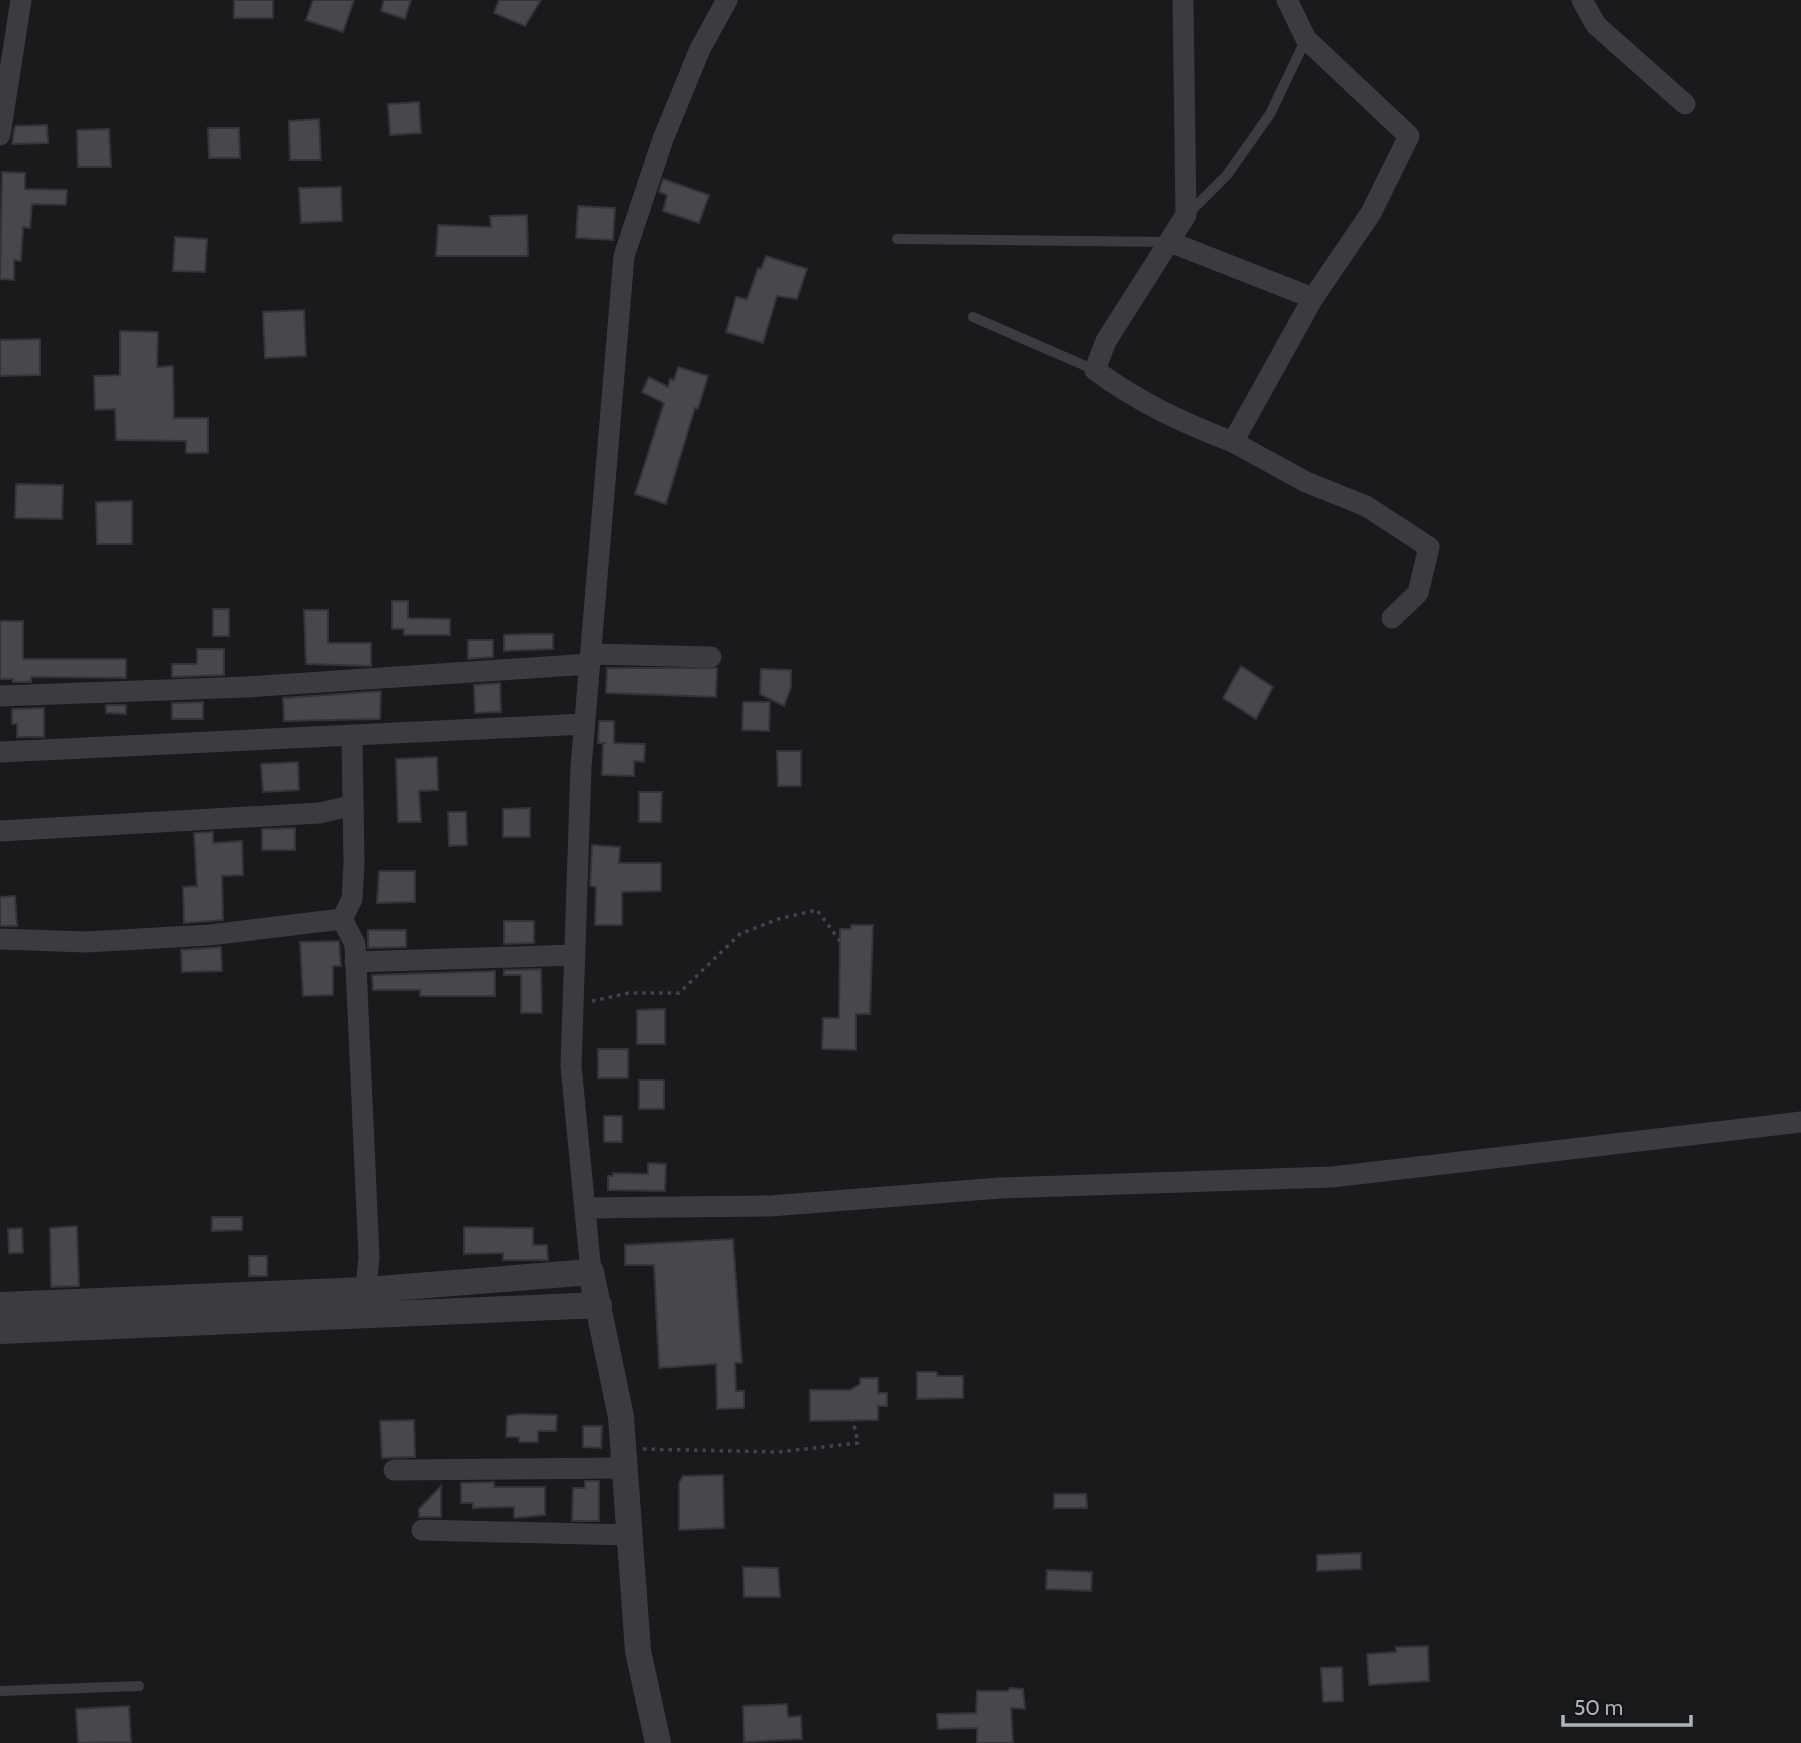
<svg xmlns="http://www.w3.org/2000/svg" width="1801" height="1743" viewBox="0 0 1801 1743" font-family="Cabin,sans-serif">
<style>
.building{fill:#47484c;stroke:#343438;stroke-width:2}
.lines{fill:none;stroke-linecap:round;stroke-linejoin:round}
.path{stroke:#414448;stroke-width:3.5;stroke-dasharray:3.5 5;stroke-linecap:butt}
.service{stroke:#3b3c41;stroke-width:10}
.minor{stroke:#3b3c41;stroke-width:21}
.tertiary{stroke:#3b3c41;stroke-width:26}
</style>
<rect width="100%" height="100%" fill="#1a1a1c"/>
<path class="building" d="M234 0H273V18H234Z
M313 0H354L343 32 306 20Z
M384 0H411L405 19 381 11Z
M499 0H541L525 26 494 13Z
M419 102 421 133 390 135 388 104Z
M319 119 321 160H290L289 121Z
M47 125 48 143 12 144 15 126Z
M208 128H239L240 158H209Z
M109 129 111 167H78L77 130Z
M2 172 25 173V189L67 190 66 205 32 204 30 228 23 227 21 261 14 260V280L0 279Z
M663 179 709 195 699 223 663 211 667 195 659 192Z
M341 187 342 221 301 223 299 188Z
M578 206 615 208 613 240 576 238Z
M527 215 528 256H436L438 225 491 227 490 216Z
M175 237 207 239 205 272 173 271Z
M766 256 807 269 797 299 777 296 763 343 726 332 736 297 747 299 758 268 761 269Z
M304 310 306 356 265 358 263 312Z
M120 331 158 332 157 367 173 366 174 418H208V453H186V441L116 440 115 409 95 410 94 376 120 375Z
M40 339V375L0 376V340Z
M678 367 708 376 698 409 695 408 666 504 635 494 664 403 642 392 649 377 668 387 670 379 674 380Z
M16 484 63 485 62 519 15 518Z
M132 501V544H97L96 502Z
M392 601H408V618L450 619V635H404V629H392Z
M213 609H229V636H213Z
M304 610H328V643H371V666L306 664Z
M0 621H23V659H126V678L31 677V682H13V679H0Z
M532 634H553V649L504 651V635Z
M468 640H493V657L468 659Z
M197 649H224V675L172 677V664H197Z
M1241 666 1273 687 1256 719 1223 698Z
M607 668H717L716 697 606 693Z
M761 669 791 670V687L784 706 760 694Z
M500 683 501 712 475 713 474 685Z
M381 691 380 719 284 721 283 698Z
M203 702V719H172V703Z
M743 702H770L769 731 742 730Z
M106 705H126V714L106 713Z
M44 708V737H17V724H12V709Z
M599 721H614V743L645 744 644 762 634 761V776L602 775 603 743H606H598Z
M777 751H801V786H778Z
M437 757 438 790 419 791 421 822H398L396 759Z
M298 762 299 790 263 792 261 764Z
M639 792H662L661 822H639Z
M530 808V837H503V809Z
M448 812H466L467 845 449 846Z
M295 828V850H262V829Z
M213 832V843L242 841 243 875 222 876 223 920 184 923 183 887 197 886 194 833Z
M592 845 620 847 619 863H661V891L622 892V925H595L596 887 590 886Z
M379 871H415V902L377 903Z
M15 896 17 926H0V897Z
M504 921H534V943L504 944Z
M851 925H873L870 1014H856V1050L822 1049 823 1018H839L840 929H851Z
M368 930H406V947L368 948Z
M339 941 341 966H333V995L303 996 300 942Z
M221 947 222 971 182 972 181 950Z
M541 969 542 1013H521V975H504V970Z
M495 971V996H420V990H373L372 975Z
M665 1009V1044H637V1010Z
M598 1049H628V1078H598Z
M639 1080H664V1109H639Z
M604 1116H622V1142H604Z
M648 1163 666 1164 665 1191 608 1190V1176H613V1173L648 1174Z
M212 1217H242V1230L212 1231Z
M77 1226 79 1286 51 1287 50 1228Z
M464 1227 533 1228V1245H547L548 1260H503V1253L464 1254Z
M22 1228 23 1253H9L8 1229Z
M733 1239 742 1363H735L736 1391H744V1408L717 1409 716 1364 659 1368 654 1265H625V1245Z
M249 1256H267V1276H249Z
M917 1372H936L938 1376H963V1398L917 1399Z
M860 1378H878V1393H887V1406H878V1420L810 1421V1390H850L860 1384Z
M519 1414 557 1415 556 1431H538V1442H519V1437H506L507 1416Z
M414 1420 415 1457 382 1458 380 1421Z
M583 1426H602L601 1448 583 1447Z
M723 1475 724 1528 679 1530V1483L683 1476Z
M585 1481H599V1521H572L573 1488H585Z
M494 1482V1487H545V1515L514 1518V1507L473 1508V1503H461V1483Z
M441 1486V1517H419V1509Z
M1054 1494H1086L1087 1508H1054Z
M1361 1553V1569L1317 1571V1555Z
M743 1567 778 1568 780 1597H744Z
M1047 1570 1092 1572 1091 1591 1046 1589Z
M1428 1646 1429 1681 1369 1685 1367 1654 1396 1652V1647Z
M1342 1667 1343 1701 1323 1702 1321 1668Z
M1010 1688 1023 1689 1025 1709 1011 1708 1013 1743H977V1728L938 1729 937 1714 976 1713 977 1691H1008Z
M787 1704 788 1717 801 1716 802 1739 744 1742 743 1706Z
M129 1706 131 1742 78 1743 76 1709Z"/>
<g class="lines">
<path class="path" d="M592 1001 629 993H679L740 934 778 919 817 910 840 941
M643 1449 778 1452 858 1443 853 1420"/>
<path class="service" d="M1187 215 1227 175 1270 114 1306 39
M897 239 1167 242
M973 317 1095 370
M0 1691 139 1686"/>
<path class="minor" d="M1183 0 1186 215 1106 341 1095 370C1138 402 1183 423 1233 442
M1287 0 1306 39 1409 136 1371 213 1313 298 1233 442 1306 482 1366 506 1429 547 1418 593 1392 618
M1582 0 1596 25 1685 104
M0 135 21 0
M1170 242 1313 298
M591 654 711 657
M0 696 247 687 590 664
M0 752 584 724
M0 831 319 813 351 806
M342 919 355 944 369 1257 367 1278 361 1290
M0 939 86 942 210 935 342 919 352 899 354 864 352 735
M355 962 575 955
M585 1208 770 1206 1000 1188 1332 1177 1801 1122
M591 1272 571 1066 581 767 624 256 663 139 700 49 727 0
M394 1470 624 1468
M422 1530 628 1535"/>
<path class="tertiary" d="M0 1305 366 1290 591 1272 621 1417 638 1651 658 1743
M0 1331 599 1305"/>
</g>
<path d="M1563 1715v10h128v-10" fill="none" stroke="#adb2bb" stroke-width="3.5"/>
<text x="1574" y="1715" font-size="21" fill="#adb2bb" stroke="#151517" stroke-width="5" paint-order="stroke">50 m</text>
</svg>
